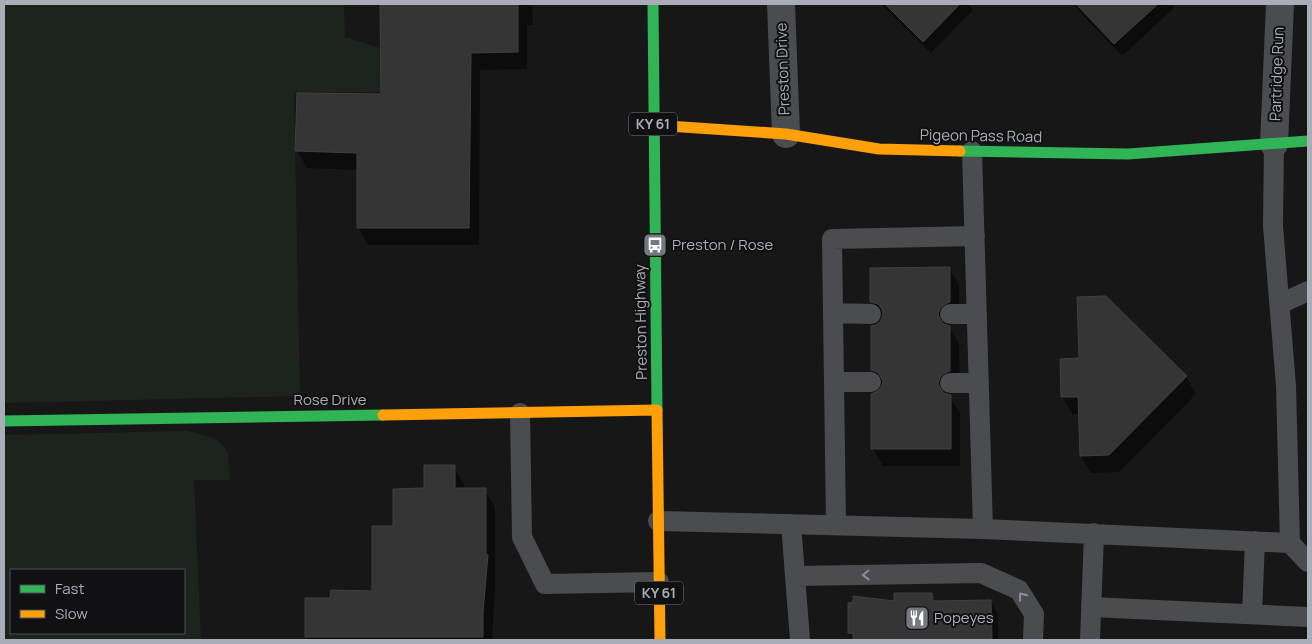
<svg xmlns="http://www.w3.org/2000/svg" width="1312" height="644" viewBox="0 0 1312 644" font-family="Manrope,sans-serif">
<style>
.green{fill:#1d241e;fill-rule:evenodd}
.shadow{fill:#0007}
.building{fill:#353536;stroke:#3f4043}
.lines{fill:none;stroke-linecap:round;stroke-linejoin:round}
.lane{stroke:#4b4c50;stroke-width:20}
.street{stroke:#4b4c50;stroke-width:28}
.fast{stroke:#30b455;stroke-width:11}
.slow{stroke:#ff9f0a;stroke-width:11}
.oneway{stroke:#8c9099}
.labels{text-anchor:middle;stroke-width:4;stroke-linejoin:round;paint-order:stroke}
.shield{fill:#111113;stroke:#7b7e86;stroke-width:1}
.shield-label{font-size:14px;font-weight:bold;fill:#a8adb8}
.street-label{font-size:15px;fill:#a8adb8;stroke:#111113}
.poi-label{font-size:15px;fill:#a8adb8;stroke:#111113;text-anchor:start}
</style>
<rect width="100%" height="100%" fill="#171717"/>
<path class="green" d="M4 4H344L345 37 380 48 402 57 470 91 294 93 300 396 4 403Z
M187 431C223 440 230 440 230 480H194L201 640H4V435ZM11 570H184V633H11Z"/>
<path class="shadow" d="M382 4H532L533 25H527V69L480 70 479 245H368L358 227V170L307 168 297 150 382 95Z
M881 4H969L973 10 931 53Z
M1075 4H1171L1174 8 1122 56 1080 12Z
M949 268 959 285V319L954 320 949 326 959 344 960 388 954 389 949 396 960 413V466H883L873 449 872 395 882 388 872 370 877 326 882 321 872 302Z
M1106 298 1186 377 1196 394 1119 472 1091 473 1081 456 1080 414H1072L1062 396 1080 360Z
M454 467 464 484V490H485L495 507V587L492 640H308L306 637 332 599 374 592 394 527 425 490Z
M931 595 936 602 991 601 998 614V640H853L849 633 895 603Z"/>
<path class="building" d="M380 4H518V52L471 53 469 228H357V153L295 151 297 93 381 94Z
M885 4H960L923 42Z
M1076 4H1158L1114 44Z
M950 267V302L945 304 940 308 938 314 940 319 944 324 950 326V371L945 373 940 377 938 383 940 388 944 393 951 395V449H871V394L876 392 881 388 883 382 881 377 877 372 871 370V326L876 325 881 321 883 314 882 309 878 304 870 302V268Z
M1106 296 1187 376 1109 455 1080 456 1078 397H1061L1060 359 1079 358 1077 297Z
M424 465H455V488H486V555H488L483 612V637H305V598H330L331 590 372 591V526H393V489L424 488Z
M894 593H932L933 601 991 600 992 640H853V634L848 633V603L853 602V596L894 601Z"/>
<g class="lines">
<path class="lane" d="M1280 304 1308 291
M833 313 871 314
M950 314H977
M834 382H871
M950 383H979
M520 413 522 537 545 584 659 582
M658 521 983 529 972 151
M791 524 800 640
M836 525 832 239 975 236
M983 529 1290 543 1286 386 1273 226 1274 144
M1290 543 1308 562
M795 576 981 573 1019 590 1034 614 1033 640
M1091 607 1308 617
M1252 614 1255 541
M1090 640 1094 533"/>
<path class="street" d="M781 4 786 134
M1274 144 1280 4"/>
<path class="fast" d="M653 4 657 410
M960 151 1128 154 1308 141
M4 421 383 415"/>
<path class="slow" d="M653 125 786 134 879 149 960 151
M657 410 660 640
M383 415 657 410"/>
</g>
<defs><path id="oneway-chevron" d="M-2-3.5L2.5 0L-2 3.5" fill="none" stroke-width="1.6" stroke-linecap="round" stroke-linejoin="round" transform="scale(1.25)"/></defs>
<g class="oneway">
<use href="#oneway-chevron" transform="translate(866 575) rotate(179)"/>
<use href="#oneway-chevron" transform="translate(1022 596) rotate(-128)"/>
</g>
<defs>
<g id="bus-square" transform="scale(1.25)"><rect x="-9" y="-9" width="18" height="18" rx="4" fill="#757880" stroke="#111113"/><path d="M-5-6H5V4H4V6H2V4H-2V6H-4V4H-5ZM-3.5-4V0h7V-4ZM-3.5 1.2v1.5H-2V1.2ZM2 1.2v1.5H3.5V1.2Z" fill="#fff"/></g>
<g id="restaurant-square" transform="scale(1.25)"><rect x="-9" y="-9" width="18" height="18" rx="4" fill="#757880" stroke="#111113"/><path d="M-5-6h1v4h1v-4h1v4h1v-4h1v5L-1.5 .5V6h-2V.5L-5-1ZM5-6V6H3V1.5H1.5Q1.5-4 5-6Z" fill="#fff"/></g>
</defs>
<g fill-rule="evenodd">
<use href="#bus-square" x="655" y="245"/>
<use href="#restaurant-square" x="917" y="618"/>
</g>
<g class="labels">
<g class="shield">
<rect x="629" y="112.5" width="48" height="23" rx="4"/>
<rect x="635" y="581.5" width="48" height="23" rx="4"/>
</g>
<g class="shield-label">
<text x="653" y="129">KY 61</text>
<text x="659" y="598">KY 61</text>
</g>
<g class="street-label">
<text transform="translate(783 69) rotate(-92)" y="5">Preston Drive</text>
<text transform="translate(1277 74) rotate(-88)" y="5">Partridge Run</text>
<text transform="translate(981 136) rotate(1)" y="5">Pigeon Pass Road</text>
<text transform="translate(641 322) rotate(-91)" y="5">Preston Highway</text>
<text x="330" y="405">Rose Drive</text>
</g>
<g class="poi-label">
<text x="672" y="250">Preston / Rose</text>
<text x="934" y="623">Popeyes</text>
</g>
</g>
<rect width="1312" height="644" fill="none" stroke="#a8adb8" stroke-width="10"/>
<rect x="10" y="569" width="175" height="65" fill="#111113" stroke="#4d4f55"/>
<rect x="20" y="585" width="25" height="8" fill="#30b455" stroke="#4d4f55"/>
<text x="55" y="594" font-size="15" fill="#a8adb8">Fast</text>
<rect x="20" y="610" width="25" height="8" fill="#ff9f0a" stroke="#4d4f55"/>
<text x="55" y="619" font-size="15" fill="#a8adb8">Slow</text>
</svg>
